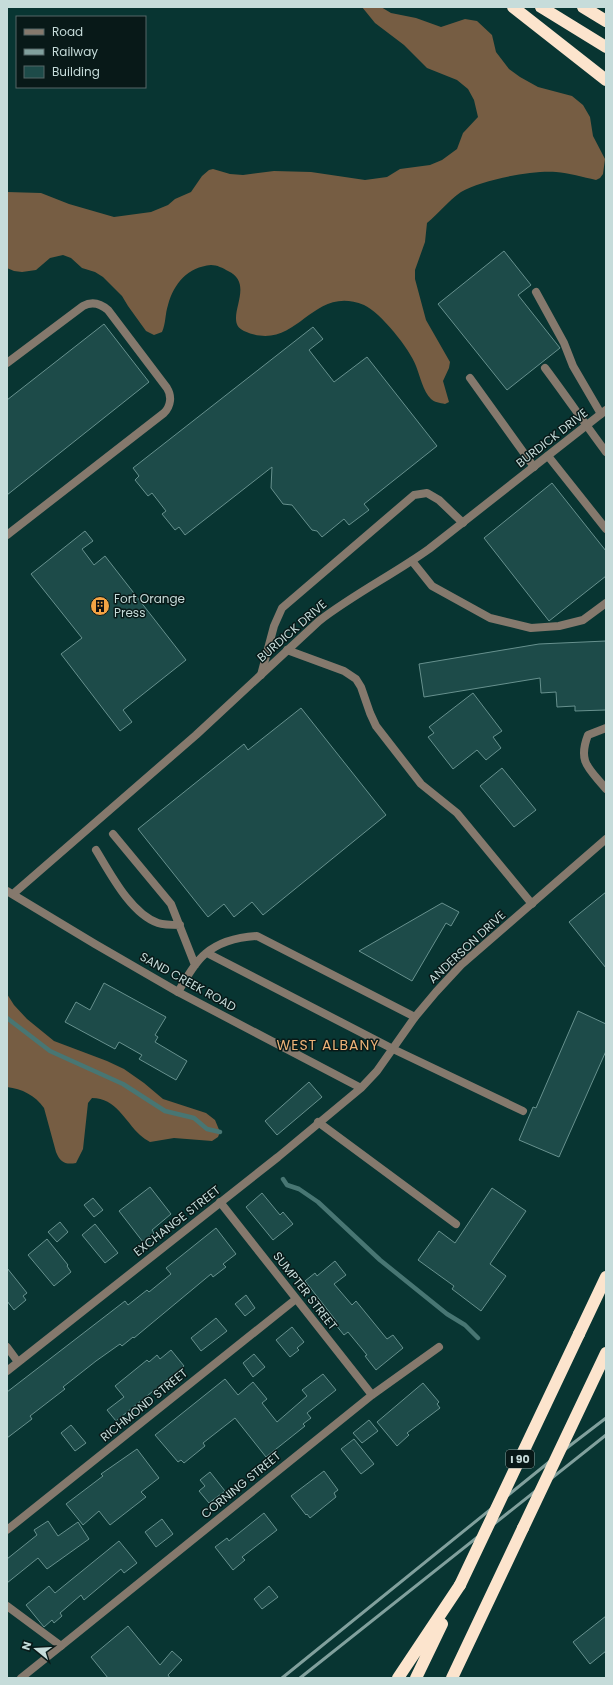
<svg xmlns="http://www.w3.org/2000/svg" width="613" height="1685" viewBox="0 0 613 1685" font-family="Poppins,sans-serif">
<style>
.forest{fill:#765d43}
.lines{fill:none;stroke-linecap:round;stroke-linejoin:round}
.stream{stroke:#487673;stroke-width:4.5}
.building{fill:#1d4b49;stroke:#67918e}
.service{stroke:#85796d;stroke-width:8}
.minor{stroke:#85796d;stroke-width:8}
.motorway{stroke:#fce4cd;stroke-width:12}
.rail{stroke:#81a09d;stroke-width:3}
.motorway-bridge{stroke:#fce4cd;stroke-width:12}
.labels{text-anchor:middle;stroke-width:3;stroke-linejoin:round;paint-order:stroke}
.shield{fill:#081918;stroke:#8da2a0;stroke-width:1}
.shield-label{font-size:11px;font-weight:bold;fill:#c6dcda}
.street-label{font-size:12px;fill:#c6dcda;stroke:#081918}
.poi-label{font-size:12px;fill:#c6dcda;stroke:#081918;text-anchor:start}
.quarter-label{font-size:14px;letter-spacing:1px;fill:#ebb277;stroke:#081918}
</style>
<rect width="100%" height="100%" fill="#083532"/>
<path class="forest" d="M362 7H381L391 13 416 18 441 27 465 19 477 21 492 35 496 52 509 69 520 77 538 87 572 96 583 105 590 117 593 136 605 159 603 174 600 178 596 180C583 177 569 173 556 172 532 170 481 180 461 192 448 201 439 213 427 223L425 242 415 270V279L426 320 450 362 449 368 443 381 449 402 445 404C440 403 434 402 431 399 423 391 420 376 416 366 410 349 380 312 364 305 310 283 298 355 244 331 221 321 258 285 228 271 223 268 217 265 211 265 188 267 174 283 168 305 165 314 166 323 162 332L154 335 146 331 128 306 122 296 103 277 95 272 82 268 71 258 63 255 50 258 36 270 22 272 14 271 7 268V192L41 193 69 204 114 217 151 212 168 205 175 199 191 192 202 176 209 170 213 169 230 174 243 175 274 171 311 172 365 180 387 177 400 169 430 165 442 160 457 149 463 133 478 117 474 100 468 89 457 80 427 68 404 45 375 23Z
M7 994 14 1005 27 1019 54 1041 107 1061 124 1069 144 1083 163 1099 206 1113 215 1120 220 1132 218 1137 212 1141 174 1138 150 1142C147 1140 143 1138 140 1135 125 1121 116 1098 92 1098L88 1103 83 1149 76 1163C65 1165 60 1162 56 1152L44 1108C35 1095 22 1089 7 1087Z"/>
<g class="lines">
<path class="stream" d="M7 1018 50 1051 123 1084 165 1111 194 1118 207 1129 220 1132
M283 1179 287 1185 299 1189 318 1202 380 1260 447 1314 465 1325 478 1338"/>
</g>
<path class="building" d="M504 251 531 285 518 295 560 348 507 390 438 304Z
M104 324 149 382 7 495V400Z
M313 327 323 339 309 350 334 382 367 357 437 446 364 504 369 510 349 525 344 519 322 537 317 531 312 530 292 505 283 504 271 488 272 467 185 535 179 527 175 530 162 514 166 511 152 493 148 496 135 480 139 476 133 468Z
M552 483 606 551V576L549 621 484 538Z
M85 531 93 541 82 549 94 565 105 556 186 660 123 710 132 722 120 731 61 654 82 638 31 574Z
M606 641V710L575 711V706L557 707 556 692 541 693 540 678 424 697 419 664 539 644Z
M473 693 502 731 493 737 501 748 486 760 477 750 453 769 428 737 434 733 429 727Z
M301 708 386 815 263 915 252 902 234 917 224 904 208 917 138 829 244 744 248 750Z
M502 768 536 810 514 827 480 786Z
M606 892V968L569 922Z
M442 903 459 912 451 926 446 923 412 981 359 951Z
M104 983 166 1017 155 1035 158 1037 155 1042 187 1061 176 1080 139 1059 142 1055 119 1042 115 1049 65 1022 76 1002 90 1010Z
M578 1011 606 1024V1051L559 1157 519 1140 533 1107 536 1108Z
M309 1082 322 1097 277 1135 265 1121Z
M150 1187 171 1214 152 1230 154 1233 143 1242 119 1211Z
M492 1188 526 1211 490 1264 506 1276 481 1311 452 1289 454 1286 418 1260 439 1231 455 1243Z
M262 1193 280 1215 283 1212 293 1224 273 1240 246 1207Z
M93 1198 103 1210 94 1217 84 1205Z
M60 1222 68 1232 57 1242 48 1232Z
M95 1224 118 1253 105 1263 82 1235Z
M216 1228 236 1254 223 1264 226 1267 213 1277 211 1274 134 1338 133 1337 122 1346 120 1344 96 1361 63 1387 65 1389 30 1416 32 1419 7 1438V1392L125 1301 128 1305 147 1290 149 1292 171 1274 166 1268Z
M47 1239 68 1265 67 1266 71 1272 54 1286 28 1255Z
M335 1261 346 1275 334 1284 352 1305 356 1301 387 1339 393 1335 403 1348 376 1370 365 1356 367 1355 348 1332 344 1335 335 1324 337 1322 305 1281 315 1273 317 1276Z
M7 1268 27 1293 23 1296 26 1300 14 1310 7 1301Z
M246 1295 255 1308 245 1316 235 1304Z
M216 1318 227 1331 201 1351 191 1338Z
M292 1327 304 1342 297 1348 299 1350 290 1357 276 1340Z
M171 1350 184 1366 116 1421 107 1410 124 1397 115 1386 147 1360 149 1362 157 1355 160 1359Z
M254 1354 265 1367 253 1377 243 1363Z
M323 1374 336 1390 307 1413 311 1418 303 1424 305 1426 266 1457 235 1418 203 1443 205 1446 184 1463 181 1460 178 1462 155 1435 225 1379 238 1395 253 1382 267 1399 262 1403 277 1422 307 1396 302 1390Z
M423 1383 439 1402 437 1404 440 1408 407 1433 409 1435 397 1446 377 1422Z
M369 1420 378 1431 362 1443 353 1433Z
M71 1425 86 1443 75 1451 61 1433Z
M354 1439 374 1464 361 1474 341 1449Z
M137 1449 159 1478 141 1492 146 1497 110 1525 99 1511 83 1525 66 1504 103 1476 101 1474Z
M324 1471 338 1490 334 1493 336 1497 310 1518 307 1514 306 1515 291 1496Z
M210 1472 225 1491 209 1503 199 1491 205 1486 200 1480Z
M264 1513 277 1530 242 1557 245 1560 233 1570 215 1547 227 1538 229 1541Z
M162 1519 173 1534 156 1547 145 1532Z
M48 1521 58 1536 78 1522 89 1539 47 1569 38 1558 7 1583V1559L37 1535 34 1530Z
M119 1541 137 1563 124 1573 121 1569 84 1600 81 1595 60 1613 62 1616 54 1623 52 1620 44 1627 26 1605 49 1586 55 1593Z
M269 1586 278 1597 262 1609 254 1599Z
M606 1616V1651L590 1664 573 1642Z
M128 1626 160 1665 172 1651 182 1660 168 1675 170 1678H108L91 1657Z"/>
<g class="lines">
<path class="service" d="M536 292 564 343 573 366 601 414
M7 363 83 306C92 301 100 303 108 310L167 388C172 396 171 406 164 413L7 535
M545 368C566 396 585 424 606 452
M470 378 534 467
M548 456 606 529
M412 561 432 586 490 618 531 628 559 626 583 620 606 603
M287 650 344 671 356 679 361 687 370 713 376 726 421 784 457 813 532 904
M261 675 274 626 282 608 414 495 427 493 439 500 463 523
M606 728 588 735C577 763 590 769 606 789
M113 834 171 904 195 965
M96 850C110 873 131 914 158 923 164 925 173 925 180 925
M207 953 393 1049 523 1111
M178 992C186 979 194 963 205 954 219 942 239 937 257 936L415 1017
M318 1122 456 1224
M21 1678 61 1646"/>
<path class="minor" d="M7 891 95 944 178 992 361 1088
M13 894 196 735 319 621C354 594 394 574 429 549L606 410
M220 1202 372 1395
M7 1347 18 1362
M7 1371 278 1157 361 1088 377 1071 415 1017 436 992 461 965 606 839
M7 1530 296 1299
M7 1606 61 1646 372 1395 439 1347"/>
<path class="motorway" d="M513 7 606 80
M541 7 606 47
M583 7 606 21
M579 1334 606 1277
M398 1678 460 1585
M416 1678 442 1624
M452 1678 523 1528"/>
<path class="rail" d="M282 1678 559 1454 606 1418
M300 1678 606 1435"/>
<path class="motorway-bridge" d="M523 1528 606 1353
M460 1585 579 1334"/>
</g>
<defs>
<g id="building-disc" transform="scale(1)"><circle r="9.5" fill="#f4a344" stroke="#081918"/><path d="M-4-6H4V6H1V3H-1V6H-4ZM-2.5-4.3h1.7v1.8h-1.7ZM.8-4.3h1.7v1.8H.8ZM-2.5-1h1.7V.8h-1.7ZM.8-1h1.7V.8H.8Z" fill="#111"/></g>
</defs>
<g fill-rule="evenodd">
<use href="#building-disc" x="100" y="606"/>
</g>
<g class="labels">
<rect class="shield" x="506" y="1450" width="28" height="18" rx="3"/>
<g class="shield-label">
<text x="520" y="1463">I 90</text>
</g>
<g class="street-label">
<text transform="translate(552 438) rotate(-38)" y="4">BURDICK DRIVE</text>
<text transform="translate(292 631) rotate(-41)" y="4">BURDICK DRIVE</text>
<text transform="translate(467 947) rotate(-43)" y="4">ANDERSON DRIVE</text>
<text transform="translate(188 982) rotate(29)" y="4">SAND CREEK ROAD</text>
<text transform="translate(177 1221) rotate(-38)" y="4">EXCHANGE STREET</text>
<text transform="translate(305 1291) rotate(52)" y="4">SUMPTER STREET</text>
<text transform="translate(144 1405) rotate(-39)" y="4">RICHMOND STREET</text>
<text transform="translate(241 1485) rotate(-39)" y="4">CORNING STREET</text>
</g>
<g class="poi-label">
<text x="114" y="603">Fort Orange<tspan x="114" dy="14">Press</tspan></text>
</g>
<g class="quarter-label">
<text x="328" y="1050">WEST ALBANY</text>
</g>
</g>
<rect width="613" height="1685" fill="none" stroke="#c6dcda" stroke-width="16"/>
<rect x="16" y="16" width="130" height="72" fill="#081918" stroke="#546766"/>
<rect x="24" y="29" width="20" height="6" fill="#85796d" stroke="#546766"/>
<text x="52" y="36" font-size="12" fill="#c6dcda">Road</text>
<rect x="24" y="49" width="20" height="6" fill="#81a09d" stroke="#546766"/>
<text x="52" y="56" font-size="12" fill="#c6dcda">Railway</text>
<rect x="24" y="66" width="20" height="12" fill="#1d4b49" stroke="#546766"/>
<text x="52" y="76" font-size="12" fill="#c6dcda">Building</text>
<g transform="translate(36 1649) rotate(288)" stroke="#081918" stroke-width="3" paint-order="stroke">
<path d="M0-3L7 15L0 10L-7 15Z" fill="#c6dcda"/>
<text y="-6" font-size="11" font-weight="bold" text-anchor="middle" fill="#c6dcda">N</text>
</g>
</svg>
